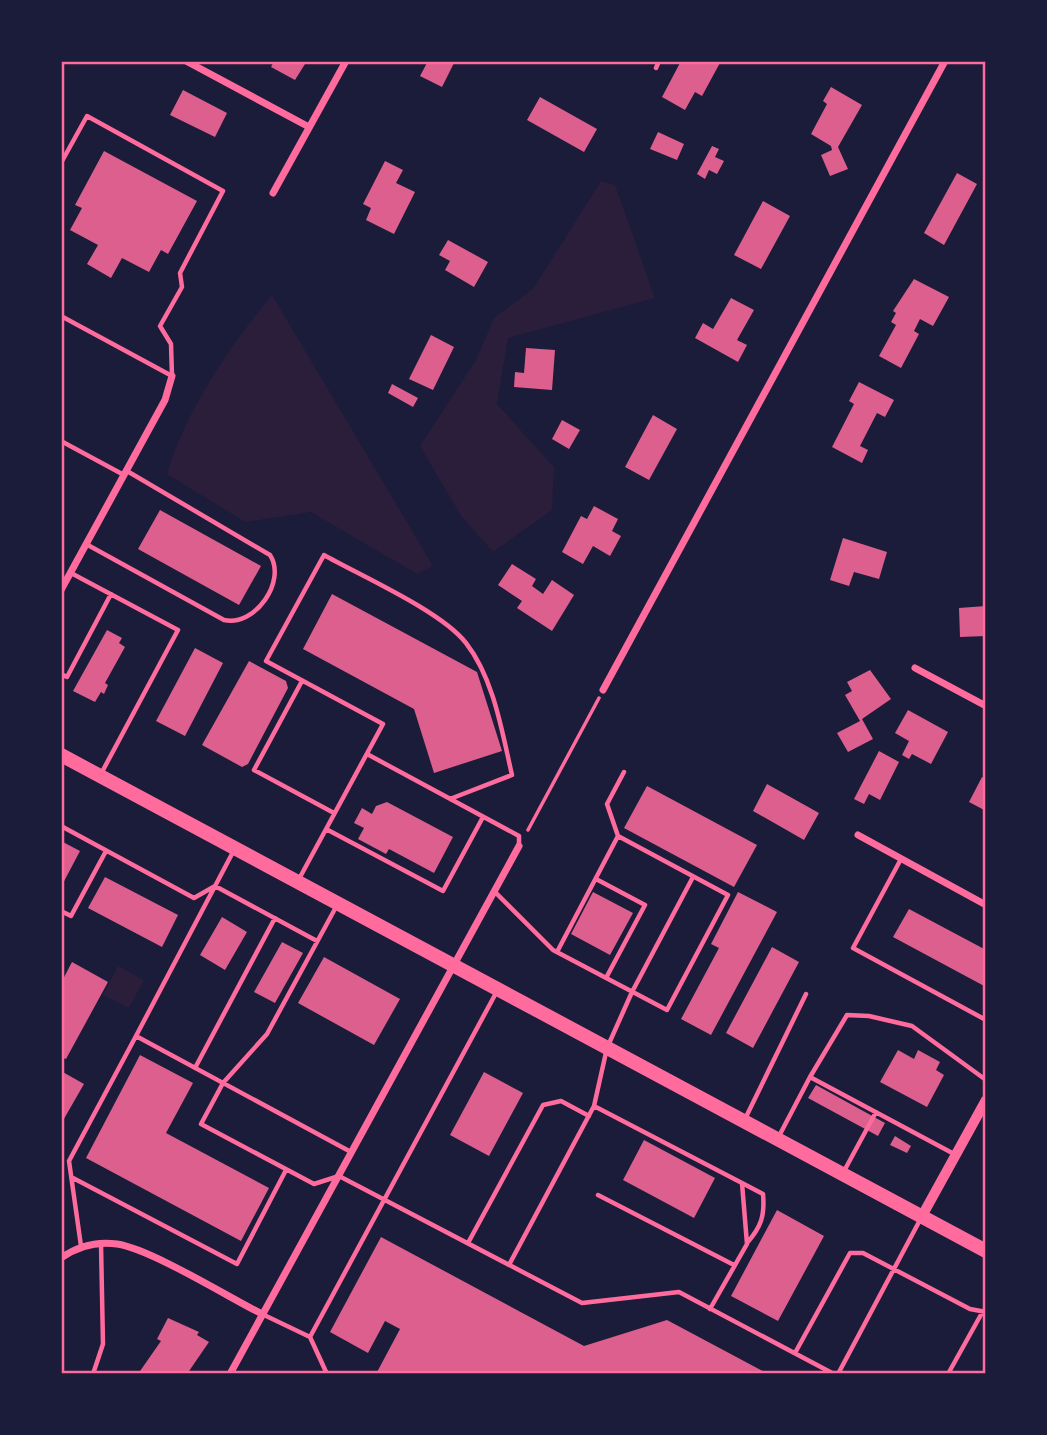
<svg xmlns="http://www.w3.org/2000/svg" width="1047" height="1435" viewBox="0 0 1047 1435" font-family="'Titillium Web',sans-serif">
<style>
.green{fill:#2a1e3b}
.building{fill:#dd5f8e}
.lines{fill:none;stroke-linecap:round;stroke-linejoin:round}
.path{stroke:#ff6b9d;stroke-width:3.5}
.service{stroke:#ff6b9d;stroke-width:4.5}
.minor{stroke:#ff6b9d;stroke-width:7}
.tertiary{stroke:#ff6b9d;stroke-width:10}
.primary{stroke:#ff6b9d;stroke-width:14}
.neatline{fill:none;stroke:#ff6b9d;stroke-width:2.5}
</style>
<rect width="100%" height="100%" fill="#1b1b3a"/>
<path class="green" d="M601 181 615 185 655 298 508 338 497 404 554 467 552 510 493 552 461 516 420 446 476 360 494 318 533 289Z
M272 295 433 566 417 574 311 512 245 522 167 474C185 412 230 345 272 295Z
M118 966 144 980 129 1008 103 995Z"/>
<path class="building" d="M274 61H300L305 64 295 80 271 67Z
M428 61H455L442 87 420 76Z
M681 61H721L702 96 695 92 685 110 662 97Z
M831 87 862 105 838 147 848 169 830 176 821 155 832 150 831 146 811 134 827 104 823 101Z
M183 90 227 113 215 137 170 115Z
M540 97 597 129 584 152 527 120Z
M658 132 684 144 677 160 650 149Z
M712 146 719 149 715 157 724 161 717 174 709 170 705 179 697 174Z
M104 151 197 201 168 254 161 250 149 272 122 258 111 278 87 264 98 245 70 230 82 208 75 205Z
M385 161 403 170 396 183 415 192 394 234 366 220 371 208 363 204Z
M957 173 977 184 944 245 924 233Z
M763 201 790 216 761 269 734 255Z
M448 240 488 262 474 287 445 270 450 261 439 255Z
M914 279 949 297 933 326 920 319 914 331 919 334 901 368 879 356 896 325 891 322 896 313 893 311Z
M731 298 754 310 737 340 747 345 738 362 695 338 703 323 713 329Z
M431 335 454 347 433 390 409 379Z
M526 348 555 350 552 390 514 387 515 372 524 373Z
M859 382 894 400 885 417 877 413 860 446 868 450 862 463 832 447 854 404 849 401Z
M392 384 418 398 413 407 388 393Z
M653 415 677 429 649 480 625 467Z
M562 420 580 430 569 449 552 439Z
M594 506 618 519 612 531 621 536 610 556 593 546 583 564 562 552 581 516 587 519Z
M160 510 261 566 239 605 138 549Z
M843 538 887 552 879 579 854 572 849 586 830 580Z
M512 564 536 579 532 586 543 594 552 580 574 595 552 631 517 608 522 601 498 585Z
M332 594 477 672 502 751 434 773 414 709 303 649Z
M986 606V636L960 637 959 608Z
M107 630 122 638 119 643 125 647 105 683 108 685 104 694 101 692 95 702 73 691Z
M195 648 223 663 185 736 156 721Z
M249 661 286 681 288 688 248 764 242 767 202 745Z
M870 670 891 699 862 719 873 739 848 752 837 733 860 721 845 695 852 691 847 682Z
M908 710 948 732 931 764 912 754 909 759 902 755 909 741 895 733Z
M879 751 899 762 880 800 869 794 864 804 854 799Z
M982 777 986 779V811L969 802Z
M767 784 819 813 804 840 753 811Z
M647 786 757 845 734 887 624 828Z
M387 802 453 837 434 873 389 849 386 854 358 839 364 828 354 823 362 808 372 814 376 806Z
M61 841 80 851 61 887Z
M105 877 178 915 162 947 88 908Z
M593 892 633 913 610 955 571 934Z
M738 892 777 912 711 1035 681 1019 719 948 711 944Z
M909 909 986 950V987L893 937Z
M222 917 247 932 225 970 200 955Z
M282 942 303 953 275 1003 254 992Z
M772 947 799 962 753 1048 726 1033Z
M324 957 400 999 374 1045 298 1003Z
M72 962 108 982 66 1059 61 1057V983Z
M898 1050 914 1059 918 1050 940 1062 936 1070 944 1075 927 1107 880 1082Z
M140 1055 193 1083 166 1133 269 1188 241 1241 86 1158Z
M61 1071 84 1084 61 1124Z
M484 1072 523 1093 489 1156 450 1135Z
M816 1085 885 1123 878 1136 808 1098Z
M895 1136 911 1146 907 1153 890 1145Z
M644 1140 715 1178 694 1218 623 1180Z
M777 1210 824 1236 778 1321 731 1296Z
M381 1237 584 1346 667 1320 768 1374H376L400 1329 385 1321 368 1353 330 1332Z
M168 1318 199 1332 197 1335 209 1342 187 1374H138L161 1341 157 1339Z"/>
<g class="lines">
<path class="path" d="M528 830 599 698"/>
<path class="service" d="M656 68 659 61
M61 163 87 116 223 191 180 273 182 287 160 326 171 344 172 376 61 316
M61 441 124 475
M86 544 224 620C255 627 287 581 270 555L127 471
M71 573 178 630 102 772
M61 674 67 677 111 594
M302 681 254 770 334 813
M367 754 519 836V846
M61 826 194 898 215 886 317 941
M326 829 443 891 483 817
M901 859 853 948 986 1020
M299 879 383 724 266 661 324 555C361 576 441 611 466 643 494 679 502 732 512 775L450 799
M596 879 645 905 606 978
M494 891 553 950 667 1010 728 895 618 836 607 804 624 772
M336 907 267 1034 223 1083 201 1124 314 1184 339 1176 582 1303 679 1292 834 1374
M61 911 71 916 106 851
M557 952 618 836
M136 1036 233 852
M195 1068 275 918
M594 1106 742 1183 747 1244 710 1309
M745 1119 806 994
M778 1138 810 1077
M956 1155 810 1077 847 1015 869 1016 912 1026 986 1080
M843 1173 876 1112
M73 1178 237 1264 286 1170
M742 1183 763 1194C765 1216 761 1227 747 1243
M598 1195 734 1265
M468 1243 543 1105 561 1101 589 1116
M81 1246 69 1161 136 1036 351 1152
M509 1265 594 1106 607 1048 632 992 693 877
M262 1314 310 1337 327 1374
M310 1337 496 993
M795 1353 850 1253H863L970 1309 986 1312
M93 1374 103 1344 101 1244
M838 1374 920 1220
M948 1374 983 1311"/>
<path class="minor" d="M186 61 309 127
M273 193 346 61
M61 590 165 400 172 376
M915 668 986 706
M603 690 945 61
M858 835 986 905
M61 1258C78 1246 96 1241 117 1244 151 1249 228 1297 262 1314
M230 1374 519 846"/>
<path class="tertiary" d="M922 1216 986 1100"/>
<path class="primary" d="M61 755 986 1251"/>
</g>
<rect width="1047" height="1435" fill="none" stroke="#1b1b3a" stroke-width="126"/>
<rect x="63" y="63" width="921" height="1309" class="neatline"/>
</svg>
